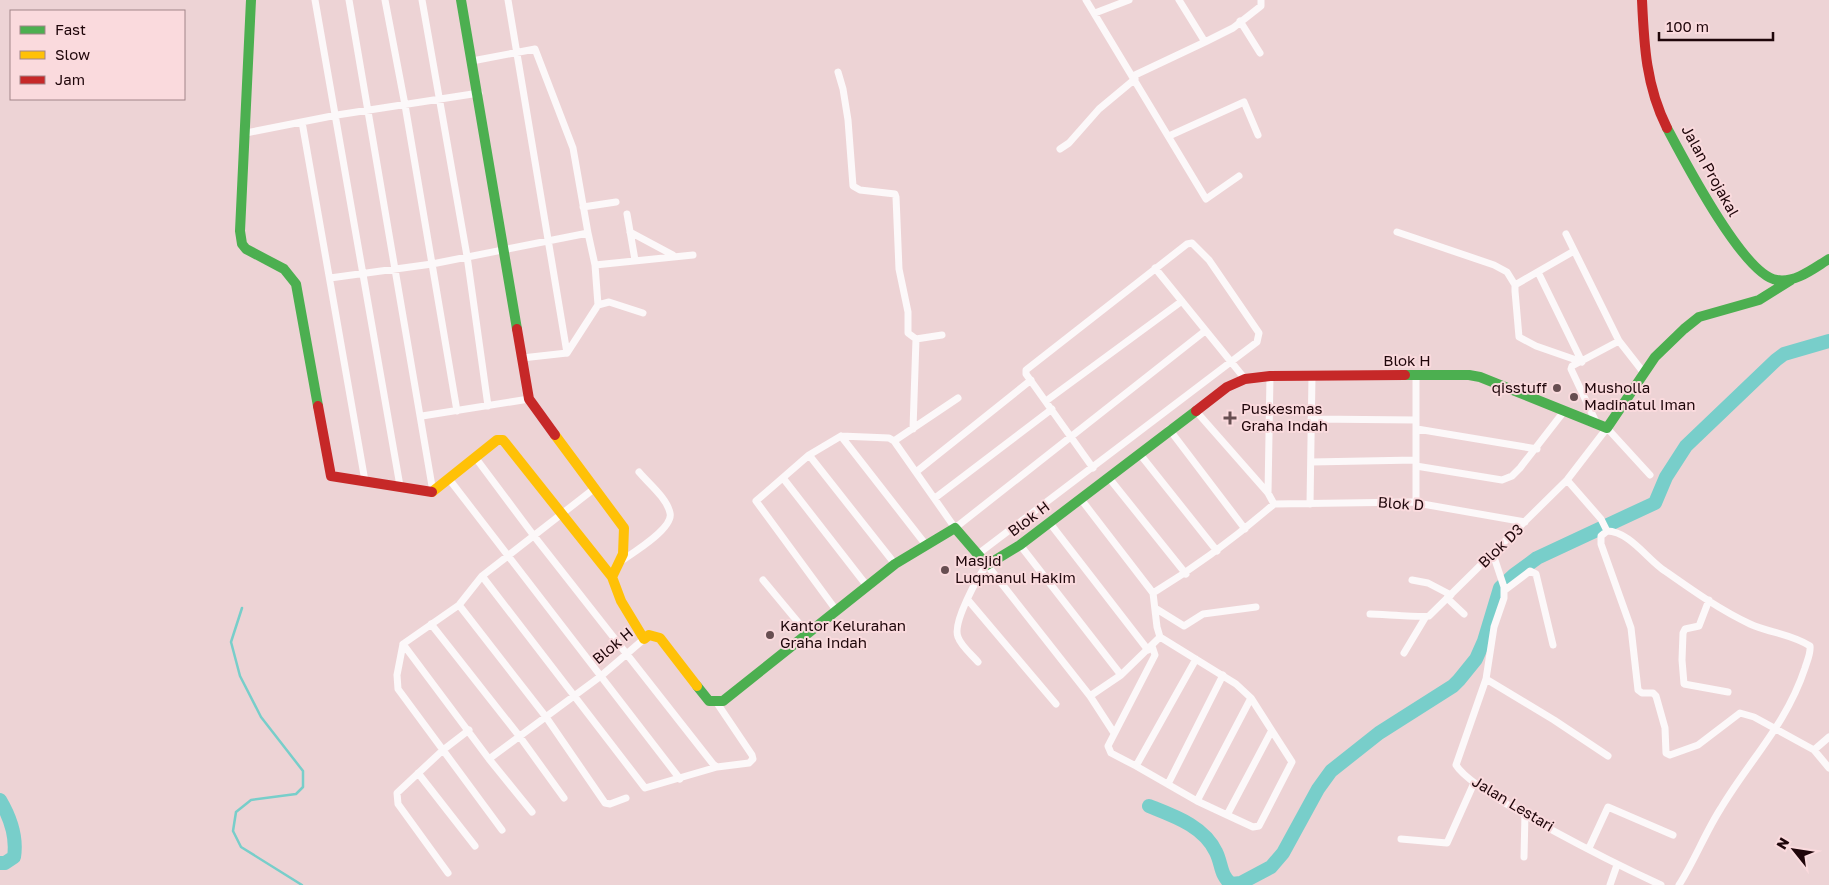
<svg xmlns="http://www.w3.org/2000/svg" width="1829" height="885" viewBox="0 0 1829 885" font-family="'Golos Text',sans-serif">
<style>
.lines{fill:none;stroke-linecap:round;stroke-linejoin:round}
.stream{stroke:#78ceca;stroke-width:2.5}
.river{stroke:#78ceca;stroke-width:14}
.street{stroke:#fcf8f9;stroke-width:7}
.fast{stroke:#4caf50;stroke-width:10}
.slow{stroke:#ffc107;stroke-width:10}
.jam{stroke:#c62828;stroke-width:10}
.poi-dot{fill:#674e51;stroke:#fadadd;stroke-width:2}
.labels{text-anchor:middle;stroke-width:4;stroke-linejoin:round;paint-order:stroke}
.street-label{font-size:15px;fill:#1f060a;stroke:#fadadd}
.poi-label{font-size:15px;fill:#1f060a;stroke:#fadadd;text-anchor:start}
</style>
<rect width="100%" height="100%" fill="#edd3d5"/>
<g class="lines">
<path class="stream" d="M242 608 231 642 240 676 261 717 303 771V787L296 794 251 800 236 812 233 831 241 847 302 885"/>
<path class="river" d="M0 800C10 817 17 838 14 857L5 863H0
M1149 806C1174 816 1204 826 1216 852 1222 864 1220 875 1231 884L1241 883 1271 867 1283 853 1318 789 1331 771 1379 733 1453 686 1459 680 1476 659 1484 641 1500 588 1514 575 1537 558 1655 503 1666 477 1686 446 1776 360 1784 354 1829 341"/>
<path class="street" d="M315 0 400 486
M349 0 433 492
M385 0 405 105 457 411
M422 0 467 256 488 406
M508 0 567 353 522 358
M1086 0 1206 199 1239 176
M1179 0 1205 42 1233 28 1261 6V0
M1095 13 1129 0
M1240 21 1260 53
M472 61 535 49 573 148 588 233
M838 72 843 89 848 120 853 186 860 190 895 194 896 197 899 269 908 312V333L916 339
M1133 76 1205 42
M302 122 365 481
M246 133 337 115 479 93
M1169 136 1244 102 1258 135
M1060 149 1069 143 1099 109 1135 79
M583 207 616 202
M627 214 635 260
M630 232 673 255
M1397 232 1494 265 1507 272 1515 285
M1566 234 1619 341 1644 373
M1574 251 1515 285V291L1519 337 1536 346 1582 362
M595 265 693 255
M1155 268 1245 379
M1538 272 1582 362
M330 278 432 264 588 233 595 265 598 305 567 353
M598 305 609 302 643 313
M1046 401 1182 301
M1195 410 1268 493 1274 504
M422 416 529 399
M1311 419 1416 420
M1596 422 1571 369 1572 366 1619 341
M913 429 916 339 942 335
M1169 429 1245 529
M1417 429 1537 449
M841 436 926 545
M894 441 958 398
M1139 453 1217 551
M809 455 895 564
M475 457 534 536 713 764 717 767 749 763 753 759 752 755 717 703
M1311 462 1416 460
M1416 466 1502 480 1512 476 1520 468 1565 410
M916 472 1031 380
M783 478 867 586
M1109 478 1186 574
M449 479 680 779
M1567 480 1601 519 1607 531 1601 536V544L1631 628 1638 690 1642 693H1653L1656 696 1665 728 1666 753 1670 755 1698 745 1740 713 1754 717 1814 750 1829 737
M1268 493 1270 376
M935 498 1052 409
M1080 498 1153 593
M1416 503V377
M1274 504 1411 502 1525 522
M1310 504 1312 376
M1049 522 1148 650
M1607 531C1629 531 1648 560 1665 571 1692 590 1720 610 1750 624 1770 633 1791 634 1810 646 1811 653 1807 661 1805 668 1786 725 1751 758 1721 808 1705 833 1695 860 1679 885
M1020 545 1121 675
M978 554 1257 342 1259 333 1209 260 1192 243 1187 244 1026 370V374L1093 468
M1493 554 1504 587V598L1494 627 1486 679 1456 765C1473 794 1624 868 1661 885
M621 561C633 553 674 528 670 513 667 498 648 483 639 472
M482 576 645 788 717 767
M763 580 807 633
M1412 580 1428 583 1451 595
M1505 590 1530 571 1536 574 1553 645
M1447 598 1464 614
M968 600 1056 704
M1709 600 1699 626 1685 629 1683 633 1682 660 1684 684 1728 692
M459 605 546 717 605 803 610 804 626 798
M1155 608 1184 626 1203 614 1256 607
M836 610 756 501 809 455 841 436 889 438 894 441 955 528 1205 331
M1370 614C1380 614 1425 618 1429 616L1567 480 1607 428 1650 475
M431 624 520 737 564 798
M403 644 489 759 532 812
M1404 653 1425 618
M1196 659 1136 766 1197 801 1227 815 1271 732
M978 662C972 655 961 646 958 637 952 623 978 576 987 565L1090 696 1114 733
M1486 679 1554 720 1608 756
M1090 696 1121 675 1160 637
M1814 750 1829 768
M489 759 601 676 644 639
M1136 766 1111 753 1108 746 1155 655 1152 646
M418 773 475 846
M1168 784 1223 675
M1197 801 1251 698
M1227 815 1253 827 1259 826 1292 762 1251 698 1236 684 1160 637 1157 627 1153 593C1196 567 1236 537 1274 504
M502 830 398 689 397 675 403 644 459 605 482 576 595 488
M1401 839 1447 843 1474 783
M1589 848 1608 807 1673 835
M1524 857 1525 813
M448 873 398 804 397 793 443 750 469 730
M1610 885 1617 865"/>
<path class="fast" d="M251 0 240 231 242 244 246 249 284 269 296 284 318 406
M461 0 517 329
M1667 128C1683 158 1744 276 1777 280 1796 283 1814 268 1829 259
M1405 375H1469L1480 377 1607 428 1655 357 1684 329 1699 317 1759 300 1791 280
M697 686 709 701H723L895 564 955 528 987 565 1020 545 1196 411"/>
<path class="slow" d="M555 435 624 528 623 554 612 577 621 601 644 639 649 635 660 638 697 686
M432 492 497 440H503L612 577"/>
<path class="jam" d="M1642 0C1644 45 1646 86 1667 128
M517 329 529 399 555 435
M318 406 331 476 432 492
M1196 411 1227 387 1245 379 1270 376 1405 375"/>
</g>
<g class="poi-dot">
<circle cx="1557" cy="388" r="5"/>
<circle cx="1574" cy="397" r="5"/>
<path d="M1227.5 410.5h5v5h5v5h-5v5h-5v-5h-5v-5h5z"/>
<circle cx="945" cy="570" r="5"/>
<circle cx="770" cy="635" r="5"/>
</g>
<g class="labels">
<g class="street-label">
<text transform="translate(1710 171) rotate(61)" y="5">Jalan Projakal</text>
<text x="1407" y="366">Blok H</text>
<text transform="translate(1401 504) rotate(4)" y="5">Blok D</text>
<text transform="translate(1029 519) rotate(-37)" y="5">Blok H</text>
<text transform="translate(1501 546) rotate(-44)" y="5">Blok D3</text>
<text transform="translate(613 646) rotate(-40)" y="5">Blok H</text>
<text transform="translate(1513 804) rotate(31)" y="5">Jalan Lestari</text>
</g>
<g class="poi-label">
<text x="1547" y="393" text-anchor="end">qisstuff</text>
<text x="1584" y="393">Musholla<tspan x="1584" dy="17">Madinatul Iman</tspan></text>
<text x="1241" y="414">Puskesmas<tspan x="1241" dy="17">Graha Indah</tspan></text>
<text x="955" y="566">Masjid<tspan x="955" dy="17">Luqmanul Hakim</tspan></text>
<text x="780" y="631">Kantor Kelurahan<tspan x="780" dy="17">Graha Indah</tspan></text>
</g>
</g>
<rect x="10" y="10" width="175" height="90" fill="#fadadd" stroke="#a28589"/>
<rect x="20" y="26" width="25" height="8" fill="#4caf50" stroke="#a28589"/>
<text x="55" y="35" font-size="15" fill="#1f060a">Fast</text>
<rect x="20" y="51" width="25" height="8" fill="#ffc107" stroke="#a28589"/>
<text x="55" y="60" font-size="15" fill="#1f060a">Slow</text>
<rect x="20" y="76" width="25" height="8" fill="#c62828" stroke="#a28589"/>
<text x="55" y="85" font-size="15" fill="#1f060a">Jam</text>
<g transform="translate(1794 850) rotate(300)" stroke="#fadadd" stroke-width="4" paint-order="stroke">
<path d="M0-4L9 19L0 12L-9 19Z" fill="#1f060a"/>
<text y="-8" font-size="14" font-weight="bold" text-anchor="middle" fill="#1f060a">N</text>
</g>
<path d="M1659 32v8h114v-8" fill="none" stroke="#1f060a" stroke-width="2.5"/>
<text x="1666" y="32" font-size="15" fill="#1f060a" stroke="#fadadd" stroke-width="4" paint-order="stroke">100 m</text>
</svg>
